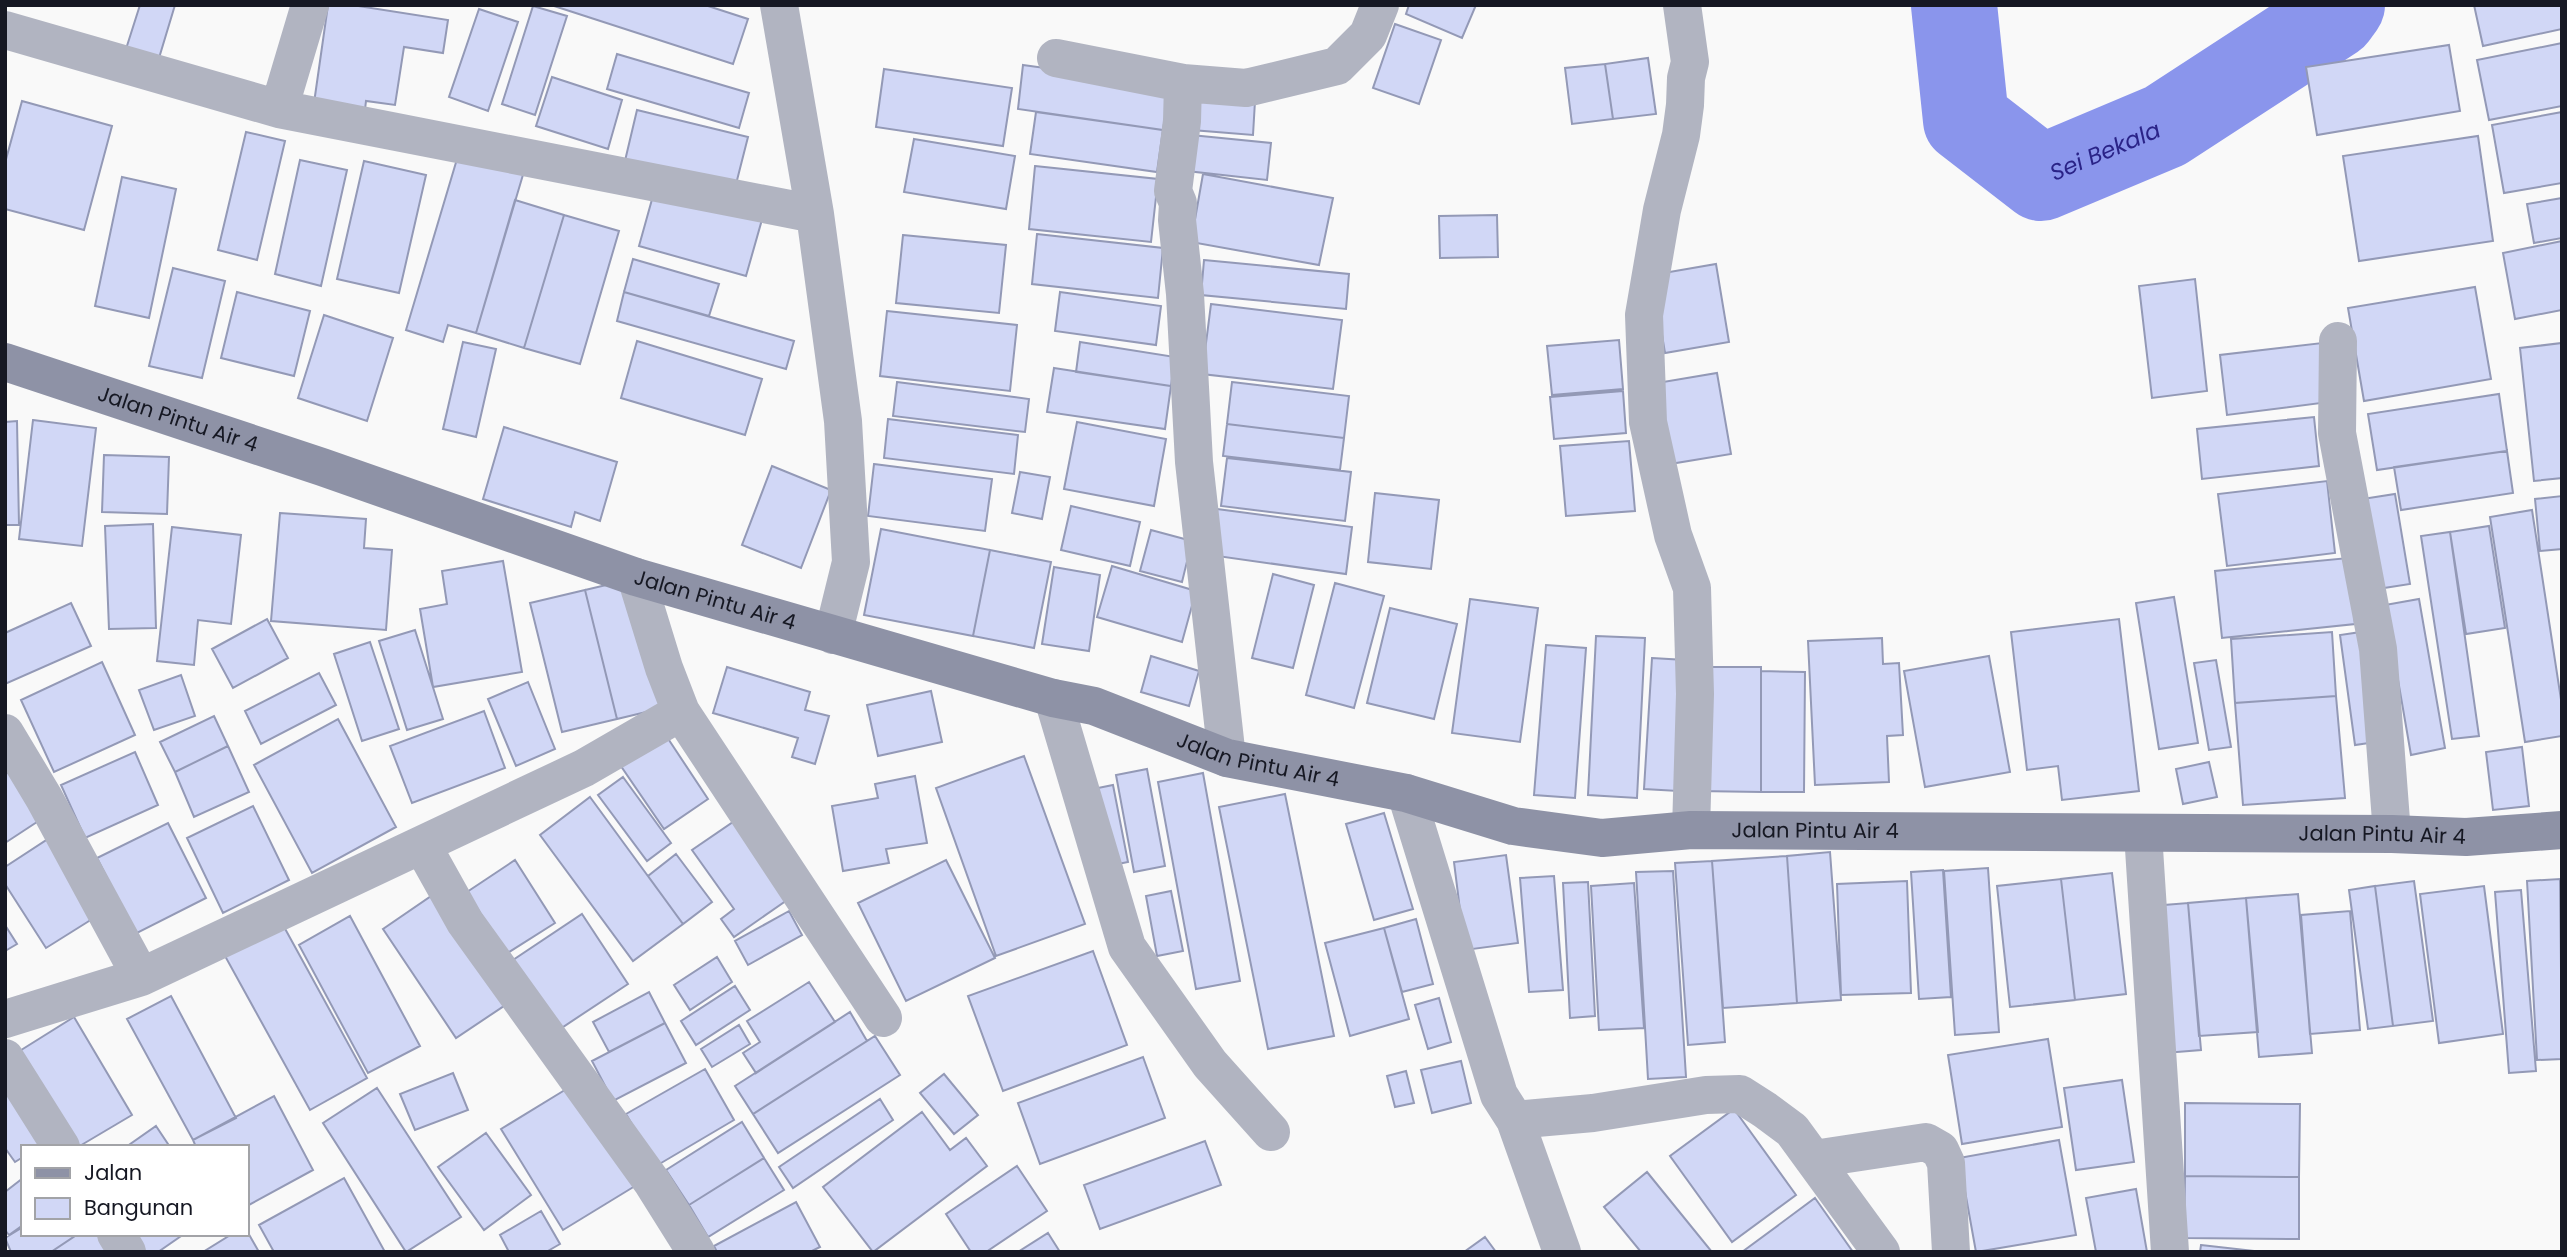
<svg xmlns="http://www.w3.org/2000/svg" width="2567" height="1257" viewBox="0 0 2567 1257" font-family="Poppins,sans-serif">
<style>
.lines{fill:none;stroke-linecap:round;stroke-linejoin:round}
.river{stroke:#8a95ec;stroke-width:86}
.building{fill:#d1d7f6;stroke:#9399b6;stroke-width:2}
.street{stroke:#b1b4c1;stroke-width:38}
.secondary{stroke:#8e92a6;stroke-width:38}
.labels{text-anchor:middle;stroke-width:5;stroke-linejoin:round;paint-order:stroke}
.street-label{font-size:21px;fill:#161823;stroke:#fff}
.water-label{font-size:23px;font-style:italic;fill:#2a2387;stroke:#fff}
</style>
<rect width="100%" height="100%" fill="#f9f9f9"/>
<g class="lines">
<path class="river" id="s1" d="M1954 5 1966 120 2041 178 2165 126 2334 16 2342 5"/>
</g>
<path class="building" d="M140 5H175L159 58 126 49Z
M328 5H352L448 20 443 53 404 47 395 105 366 101 364 118 313 110Z
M551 5H705L748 19 733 64Z
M1409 5H1476L1462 38 1406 14Z
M2474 5H2562V29L2483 46Z
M533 6 567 16 535 115 502 104Z
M479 9 518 22 488 111 449 97Z
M1395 24 1441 40 1419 104 1373 88Z
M2562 43V106L2489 120 2477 60Z
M2449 45 2460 111 2317 135 2306 67Z
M617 54 749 93 739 128 607 89Z
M1648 58 1656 114 1613 119 1605 64Z
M1605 64 1613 119 1572 124 1565 68Z
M1023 65 1170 85 1163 130 1018 109Z
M884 69 1012 88 1003 146 876 127Z
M552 77 622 100 608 149 536 126Z
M1194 96 1255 101 1253 135 1192 130Z
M22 101 112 126 84 230 5 209V163Z
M637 110 748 137 734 192 624 165Z
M1036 112 1163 130 1157 172 1030 154Z
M2562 112V183L2504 193 2492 125Z
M246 132 285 141 257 260 218 250Z
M1191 135 1271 143 1267 180 1187 171Z
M2478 136 2493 241 2359 261 2343 156Z
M914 139 1015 156 1006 209 904 192Z
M460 149 525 168 476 333 448 325 443 342 406 330Z
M300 160 347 170 321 286 275 274Z
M364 161 426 175 399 293 337 279Z
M1035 166 1158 179 1151 242 1029 229Z
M1203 174 1333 198 1319 265 1191 242Z
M122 177 176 189 149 318 95 306Z
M656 185 763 216 746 276 639 246Z
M2562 198V238L2534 243 2527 204Z
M515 200 564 215 524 348 476 333Z
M564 215 619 231 580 364 524 348Z
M1497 215 1498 257 1440 258 1439 216Z
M1037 234 1163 248 1158 298 1032 284Z
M903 235 1006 245 999 313 896 303Z
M2562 241V310L2515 319 2503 253Z
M633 259 719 284 709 316 624 292Z
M1204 260 1349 274 1346 309 1201 295Z
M1716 264 1729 342 1665 353 1652 275Z
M173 268 225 281 202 378 149 366Z
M2195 279 2207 391 2152 398 2139 286Z
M2475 287 2491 379 2364 401 2348 308Z
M237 292 310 311 294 376 221 358Z
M624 292 794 341 786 369 617 321Z
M1060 292 1161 306 1156 345 1055 331Z
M1211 304 1342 320 1333 389 1202 374Z
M887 311 1017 325 1010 391 880 376Z
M324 315 393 338 367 421 298 398Z
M1619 340 1623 389 1552 395 1547 346Z
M637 341 762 379 745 435 621 398Z
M463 342 496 349 476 437 443 429Z
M1080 342 1175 357 1171 386 1076 372Z
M2322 343 2329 402 2227 415 2220 355Z
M2562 343V478L2534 481 2520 348Z
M1054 368 1171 386 1165 429 1047 412Z
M1717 373 1731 454 1670 464 1657 383Z
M897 382 1029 399 1025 432 893 416Z
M1232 382 1349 396 1344 438 1227 424Z
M1623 391 1626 433 1554 439 1550 397Z
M2499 394 2507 451 2377 470 2368 414Z
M2314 417 2319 466 2202 479 2197 429Z
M888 419 1018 435 1014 474 884 458Z
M33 420 96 428 82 546 19 539Z
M17 421 19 525H5V422Z
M1077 422 1166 439 1154 506 1064 489Z
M1227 424 1344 438 1340 470 1223 456Z
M504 427 617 462 600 521 575 512 571 527 483 499Z
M1629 441 1635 511 1566 516 1560 446Z
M2507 451 2513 493 2401 510 2394 467Z
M104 455 169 457 167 514 102 512Z
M1227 458 1351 472 1345 521 1221 506Z
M874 464 992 479 985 531 868 516Z
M772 466 831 490 801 568 742 545Z
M1020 472 1050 477 1042 519 1012 513Z
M2327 481 2335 553 2227 566 2218 494Z
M1375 493 1439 500 1431 569 1368 562Z
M2395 494 2410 584 2371 590 2356 500Z
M2562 496V549L2540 551 2535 499Z
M1071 506 1140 522 1130 566 1061 550Z
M1217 509 1352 527 1346 574 1210 555Z
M2532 510 2562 706V736L2525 742 2490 517Z
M280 513 366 519 364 548 392 550 386 630 271 621Z
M153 524 156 628 109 629 105 526Z
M2489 526 2505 628 2466 634 2450 532Z
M172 527 241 535 231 624 198 620 194 665 157 661Z
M881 529 990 550 973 636 864 615Z
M1151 530 1192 541 1182 582 1140 571Z
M2450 532 2479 736 2452 739 2421 536Z
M990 550 1051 562 1034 648 973 636Z
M2348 558 2355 624 2222 638 2215 571Z
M503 561 522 672 433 687 420 609 447 604 442 571Z
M1112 566 1196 591 1182 642 1097 617Z
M1054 567 1100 575 1089 651 1042 644Z
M1273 574 1314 585 1293 668 1252 658Z
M636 578 667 707 617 719 585 590Z
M1335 583 1384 596 1354 708 1306 695Z
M585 590 617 719 562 732 530 603Z
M2174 597 2198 743 2159 749 2136 603Z
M1470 599 1538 608 1520 742 1452 733Z
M2419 599 2445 748 2411 755 2385 605Z
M71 603 91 646 5 684V633Z
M1390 608 1457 624 1434 719 1367 703Z
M267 619 288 658 233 688 212 649Z
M2119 619 2139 791 2062 800 2058 766 2027 770 2011 632Z
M415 630 443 719 407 730 379 641Z
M2332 632 2336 696 2235 703 2231 639Z
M2361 632 2376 742 2355 745 2340 635Z
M1596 636 1645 638 1637 798 1588 795Z
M1882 638 1883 664 1899 663 1903 735 1887 736 1889 782 1815 785 1808 641Z
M370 642 399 729 362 741 334 654Z
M1546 645 1586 648 1575 798 1534 795Z
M1151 656 1199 671 1189 706 1141 692Z
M1989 656 2010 772 1925 787 1904 671Z
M1652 658 1685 660 1678 791 1644 789Z
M2216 660 2231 747 2209 750 2194 663Z
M102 662 135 735 54 772 21 700Z
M727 667 810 692 805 710 829 716 815 764 792 757 798 738 713 713Z
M1698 667H1761V792L1698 791Z
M1761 671 1805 672 1804 792H1761Z
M319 673 336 705 261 744 245 711Z
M181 675 195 716 154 730 139 690Z
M528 682 555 749 516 766 488 699Z
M931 691 942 742 878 756 867 705Z
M2336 696 2345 798 2243 805 2235 703Z
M484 711 505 768 412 803 390 746Z
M214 716 228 746 175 772 160 742Z
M338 719 396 827 312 873 254 765Z
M659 725 708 799 664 829 614 756Z
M228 746 249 792 194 817 175 772Z
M2522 747 2529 806 2493 810 2486 752Z
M135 752 158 805 85 838 61 785Z
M1024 756 1085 924 996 956 936 788Z
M2209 762 2217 797 2183 804 2176 769Z
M1147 769 1165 866 1134 872 1116 775Z
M8 772 40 820 5 843V775Z
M1203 773 1240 981 1196 989 1158 782Z
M915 776 927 843 886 849 889 863 843 871 832 806 878 798 875 784Z
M623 777 671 843 647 861 598 795Z
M1113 785 1128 862 1108 866 1093 789Z
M1285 794 1334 1036 1268 1049 1219 807Z
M590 797 683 924 633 961 540 835Z
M253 806 289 880 223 913 187 838Z
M1384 813 1413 909 1374 920 1346 824Z
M736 820 790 898 734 937 721 919 734 909 692 850Z
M168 823 206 898 135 934 97 858Z
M48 839 97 916 46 948 5 884V867Z
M1830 852 1841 1000 1797 1003 1787 856Z
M676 854 712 902 683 924 648 876Z
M1506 855 1518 943 1465 950 1454 862Z
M1787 856 1797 1003 1723 1008 1712 861Z
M515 860 555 923 506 954 467 892Z
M946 860 995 958 906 1001 858 903Z
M1712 861 1725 1042 1688 1045 1675 863Z
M1988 868 1999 1032 1955 1035 1944 871Z
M1943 870 1951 997 1919 999 1911 872Z
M1673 871 1686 1077 1648 1079 1636 872Z
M2112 873 2126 994 2075 1000 2061 879Z
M1554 876 1563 990 1529 992 1520 878Z
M2061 879 2075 1000 2010 1007 1997 886Z
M2560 879 2562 1059 2537 1060 2527 881Z
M1907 881 1911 993 1841 995 1837 884Z
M2414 881 2433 1021 2393 1026 2375 886Z
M1588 882 1595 1016 1570 1018 1563 883Z
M1634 883 1644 1028 1599 1030 1591 886Z
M2375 886 2393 1026 2368 1029 2349 890Z
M2484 886 2503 1034 2439 1043 2420 894Z
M440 890 513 1000 456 1038 383 929Z
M2521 890 2536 1071 2509 1073 2495 892Z
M1171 891 1183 951 1157 956 1146 896Z
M2298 894 2312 1053 2259 1057 2246 898Z
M2246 898 2258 1032 2199 1036 2188 903Z
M2188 903 2201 1050 2165 1053 2152 906Z
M789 911 802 935 748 965 735 941Z
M2350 911 2360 1030 2310 1034 2301 915Z
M582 914 628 984 560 1029 513 960Z
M350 916 420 1046 368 1073 299 945Z
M1416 919 1433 984 1402 992 1384 928Z
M5 925 17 944 5 951Z
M283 925 367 1078 310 1110 225 956Z
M1384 928 1409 1019 1350 1036 1325 943Z
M1093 951 1127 1045 1003 1091 968 996Z
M717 957 732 982 690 1010 674 985Z
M809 982 835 1022 756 1073 743 1053 760 1042 747 1021Z
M735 986 750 1010 696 1045 681 1021Z
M649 992 665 1023 609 1052 593 1022Z
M171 996 236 1118 193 1140 127 1019Z
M1439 998 1451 1042 1428 1049 1415 1005Z
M850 1012 867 1041 753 1114 735 1086Z
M74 1017 132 1115 78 1147 18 1052Z
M665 1023 686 1063 613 1101 592 1061Z
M739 1025 750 1044 712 1067 701 1049Z
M875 1036 900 1075 778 1153 753 1114Z
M2048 1039 2062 1127 1962 1144 1948 1055Z
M1143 1057 1165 1118 1040 1164 1018 1103Z
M1461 1061 1471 1103 1432 1113 1421 1070Z
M705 1069 734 1120 656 1166 626 1114Z
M1406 1071 1414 1103 1395 1107 1387 1076Z
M453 1073 468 1110 415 1130 400 1094Z
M944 1074 978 1115 954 1134 920 1093Z
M2122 1080 2134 1162 2076 1170 2064 1088Z
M573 1085 635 1186 563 1230 501 1129Z
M5 1088 42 1143 38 1147H23V1157L15 1162 5 1148Z
M377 1088 461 1217 406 1252 323 1123Z
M274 1096 313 1170 247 1206V1147H196L193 1140Z
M880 1099 893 1120 793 1188 779 1167Z
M2185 1103 2300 1104 2299 1177 2185 1176Z
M1734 1109 1796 1195 1732 1242 1670 1156Z
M922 1112 950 1150 966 1138 987 1166 873 1252 823 1187Z
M742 1122 764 1158 689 1205 666 1170Z
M156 1126 170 1147H126Z
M486 1133 531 1195 484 1230 438 1167Z
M2059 1140 2076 1235 1976 1252 1959 1158Z
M1205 1141 1221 1185 1100 1229 1084 1185Z
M764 1158 784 1190 708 1237 689 1205Z
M1017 1166 1047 1211 986 1252H971L946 1214Z
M1647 1172 1712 1252H1641L1604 1207Z
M2185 1176 2299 1177V1239L2184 1238Z
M23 1178V1225L9 1235 5 1230V1192Z
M344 1178 385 1252H274L259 1225Z
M2136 1189 2147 1252H2096L2086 1198Z
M1815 1198 1853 1252H1742Z
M796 1202 820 1247 810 1252H717L714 1246Z
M541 1211 560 1244 546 1252H509L500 1235Z
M23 1227V1234H78L51 1252H11L5 1238Z
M247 1231 259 1252H203L232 1234H247Z
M1048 1233 1060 1252H1018Z
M78 1234H103L114 1252H51Z
M131 1234H184L158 1252H142Z
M1485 1237 1496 1252H1464Z
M2201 1245 2263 1252H2200Z"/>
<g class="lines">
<path class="street" d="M779 5 815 214 843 421 851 562 833 635
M1682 5 1690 62 1686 78 1685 105 1681 135 1662 210 1644 315 1648 422 1673 535 1692 588 1695 694 1691 830
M5 30 279 109 815 214
M1056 58 1183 83 1246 88 1337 66 1368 35 1380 5
M1183 83 1182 121 1173 191 1178 203 1177 220 1185 294 1194 462 1227 758
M279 109 310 5
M2338 341 2337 433 2378 649 2392 834
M1053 698 1127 947 1210 1064 1271 1132
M681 712 883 1018
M5 733 44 798 141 977
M1406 793 1499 1095 1515 1120 1562 1252
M2143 833 2170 1252
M422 845 465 922 652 1182 696 1252
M5 1019 141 977 584 768 681 712 664 668 636 577
M5 1058 61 1147
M1515 1120 1593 1113 1706 1095 1740 1094 1765 1110 1792 1130 1881 1252
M1814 1159 1926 1142 1940 1150 1946 1163 1951 1252
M116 1234 127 1252"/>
<path class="secondary" id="s2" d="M5 362 322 467 636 577 1053 698 1094 706 1227 758 1406 793 1513 826 1602 838 1691 830 2392 834 2466 837 2562 830"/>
</g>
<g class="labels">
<g class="street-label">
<text dy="7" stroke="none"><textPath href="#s2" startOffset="182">Jalan Pintu Air 4</textPath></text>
<text dy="7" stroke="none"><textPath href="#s2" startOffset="749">Jalan Pintu Air 4</textPath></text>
<text dy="7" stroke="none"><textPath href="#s2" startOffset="1316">Jalan Pintu Air 4</textPath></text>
<text dy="7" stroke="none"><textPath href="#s2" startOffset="1883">Jalan Pintu Air 4</textPath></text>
<text dy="7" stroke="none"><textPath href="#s2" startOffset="2450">Jalan Pintu Air 4</textPath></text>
</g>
<g class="water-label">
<text dy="8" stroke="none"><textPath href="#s1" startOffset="280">Sei Bekala</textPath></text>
</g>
</g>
<rect width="2567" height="1257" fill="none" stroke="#161823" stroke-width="14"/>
<rect x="21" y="1145" width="228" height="91" fill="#ffffff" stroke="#a2a3a7" stroke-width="2"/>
<rect x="35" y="1168" width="35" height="10" fill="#8e92a6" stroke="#a2a3a7" stroke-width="2"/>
<text x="84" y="1180" font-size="21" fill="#161823">Jalan</text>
<rect x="35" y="1198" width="35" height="21" fill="#d1d7f6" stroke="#a2a3a7" stroke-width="2"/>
<text x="84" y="1215" font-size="21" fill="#161823">Bangunan</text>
</svg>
